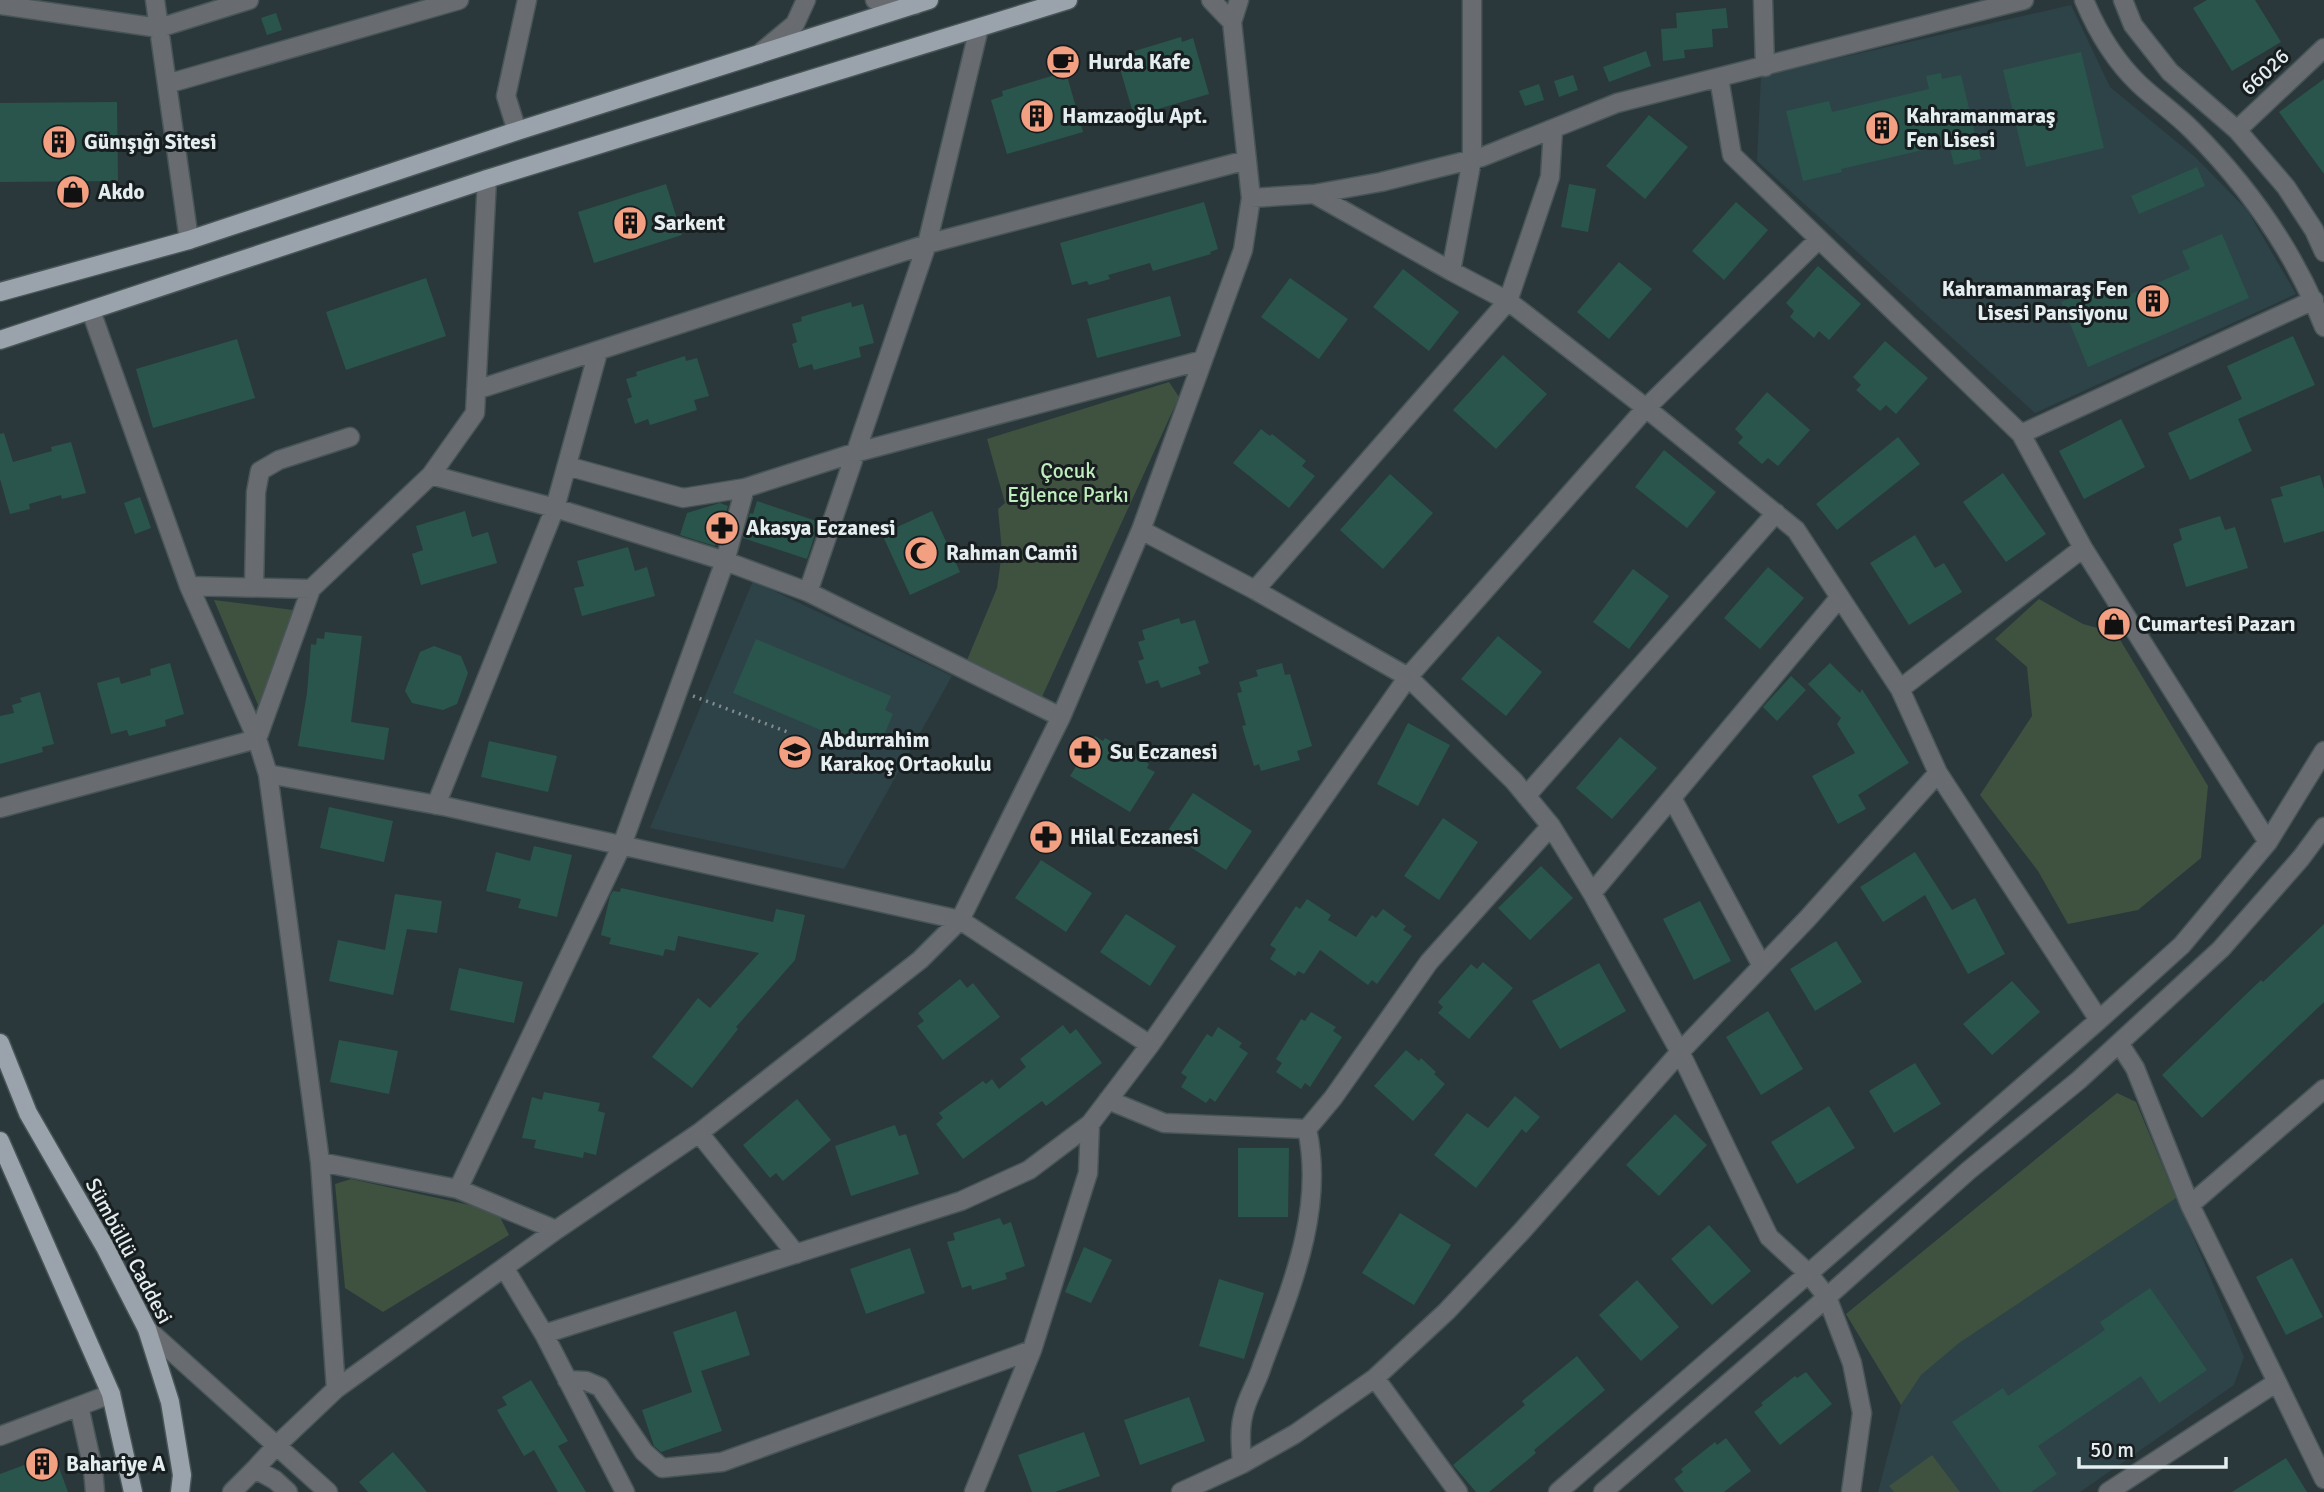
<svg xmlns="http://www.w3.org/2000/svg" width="2324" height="1492" viewBox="0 0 2324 1492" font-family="Signika,sans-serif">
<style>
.built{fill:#2e4348}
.green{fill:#3f513f}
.building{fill:#2a554c}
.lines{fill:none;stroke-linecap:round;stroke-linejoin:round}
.minor-casing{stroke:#485558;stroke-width:21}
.major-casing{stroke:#485558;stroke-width:21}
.path{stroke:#808c8e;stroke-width:3.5;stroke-dasharray:2 5;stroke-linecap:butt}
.minor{stroke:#686c71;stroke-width:18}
.major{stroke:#9aa3ab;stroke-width:18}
.labels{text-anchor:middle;stroke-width:6;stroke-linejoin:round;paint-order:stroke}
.poi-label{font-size:21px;font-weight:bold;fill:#e4edef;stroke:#181e1f;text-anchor:start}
.street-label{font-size:21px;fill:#e4edef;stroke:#181e1f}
.park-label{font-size:21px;fill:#bfedbe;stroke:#181e1f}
</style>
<rect width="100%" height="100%" fill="#2a383b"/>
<path class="built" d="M2071 5 2110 87 2195 157 2247 210 2296 294 2035 413 1757 161 1761 76Z
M753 581 952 676 844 869 650 828Z
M2117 1093 2136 1102 2244 1357 2234 1385 2080 1492H1878L1901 1405 1846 1314Z"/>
<path class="green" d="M1169 382 1179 397 1041 699 967 660 997 588 1002 552 998 509 1005 503 987 439Z
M2039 599 2083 624 2116 633 2208 786 2201 858 2138 910 2068 924 2038 871 1980 795 2032 716 2027 667 1995 639Z
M214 600 293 610 261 712Z
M2117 1093 2136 1102 2176 1198 1959 1343 1921 1375 1901 1405 1846 1314Z
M351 1179 497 1211 509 1235 383 1312 345 1288 335 1184Z
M1932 1455 1960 1492H1894L1889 1486Z"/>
<path class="building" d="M2207 0H2255L2281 42 2232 71 2193 8Z
M1726 8 1728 28 1712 29 1713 47 1684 50 1685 58 1663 61 1661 29 1677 28 1676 13Z
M276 13 282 30 267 35 261 18Z
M1181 37 1182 42 1193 38 1209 94 1134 116 1118 62 1130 59 1128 53Z
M1646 51 1651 66 1609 82 1603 67Z
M2081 52 2104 148 2026 167 2003 70Z
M1941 73 1942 79 1961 75 1981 159 1954 165 1949 144 1841 169 1842 172 1803 181 1786 111 1829 101 1832 112 1929 89 1926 76Z
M1055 75 1056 79 1067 76 1083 132 1007 154 991 100 1003 96 1002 91Z
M1573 75 1578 90 1559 97 1554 81Z
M2324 79V174L2279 112Z
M1539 84 1544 100 1525 106 1519 91Z
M117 102 118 181 0 182V103Z
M1649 115 1688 147 1645 199 1606 166Z
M2197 167 2205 186 2139 214 2131 196Z
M666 184 682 235 594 263 578 212Z
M1569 184 1596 189 1588 232 1561 227Z
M1204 202 1218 249 1210 252 1211 254 1153 271 1150 263 1108 275 1110 279 1089 285 1087 281 1072 285 1060 243Z
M1736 202 1768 230 1724 280 1692 251Z
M2222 234 2249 298 2088 367 2061 302 2110 282 2117 300 2190 269 2182 251Z
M1619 262 1652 289 1609 339 1577 312Z
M1818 266 1861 304 1829 340 1819 331 1814 338 1790 317 1794 311 1786 303Z
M1403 269 1459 312 1429 351 1373 307Z
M426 278 446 336 346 370 326 312Z
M1290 278 1348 319 1319 359 1261 317Z
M1170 296 1181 336 1097 358 1087 319Z
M851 302 852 307 863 304 874 343 859 347 861 357 814 370 812 364 799 368 792 344 797 342 792 324 802 321 801 317Z
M2293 336 2315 385 2238 419 2252 451 2190 480 2168 433 2242 399 2227 366Z
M237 339 255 398 153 428 136 369Z
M1885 341 1928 378 1896 414 1886 405 1880 411 1856 390 1861 385 1853 377Z
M1503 355 1547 394 1496 449 1453 410Z
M685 356 686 361 697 358 709 396 694 400 697 410 650 425 648 419 635 424 627 399 632 397 626 379 637 376 636 372Z
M1767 392 1810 430 1778 466 1768 458 1762 464 1738 443 1743 437 1735 429Z
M2121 419 2145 467 2084 499 2059 451Z
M1261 429 1270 436 1272 434 1306 461 1302 466 1315 476 1289 508 1233 463Z
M4 433 13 462 52 451 51 447 71 442 86 493 62 499 61 495 29 504 30 509 10 514 0 479V434Z
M1898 437 1920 464 1837 530 1816 504Z
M1664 450 1716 492 1687 528 1635 487Z
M2003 473 2046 534 2006 562 1963 502Z
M1390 474 1433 513 1383 569 1340 530Z
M2320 475 2324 489V531L2284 543 2271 499 2283 496 2280 487Z
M140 497 151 528 135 534 124 503Z
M757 501 819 522 807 559 743 538 750 513 753 514Z
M720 503 728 506 721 531H719L715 546 680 535 687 513Z
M465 511 472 537 488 532 497 563 421 585 412 554 423 550 416 526Z
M932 511 960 572 910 595 882 534Z
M2220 516 2225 530 2235 527 2248 568 2186 587 2173 544 2182 540 2179 529Z
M1915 535 1935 568 1944 563 1962 592 1909 625 1870 563Z
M628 547 635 571 647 567 655 596 582 616 574 588 584 586 577 561Z
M1768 567 1804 598 1760 649 1724 618Z
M1633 569 1669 596 1629 649 1593 622Z
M1179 618 1181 624 1195 620 1209 663 1198 667 1201 674 1161 688 1158 680 1146 684 1138 661 1144 659 1138 642 1145 640 1142 630Z
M325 632 362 636 351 722 389 728 384 760 298 746 307 693 311 644 316 645 317 638 324 639Z
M1498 636 1542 672 1506 716 1461 679Z
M756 639 891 696 885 710 893 714 884 735 876 732 868 750 733 693Z
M434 646 461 656 468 673 457 704 443 710 412 703 405 691 420 652Z
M170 663 184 714 165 720 166 726 129 736 127 730 111 734 97 683 119 677 121 684 151 675 150 669Z
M1282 663 1285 675 1290 674 1312 746 1297 751 1300 760 1261 771 1259 764 1254 766 1242 726 1246 725 1237 693 1242 692 1239 682 1258 676 1256 670Z
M1830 663 1860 693 1862 689 1909 763 1858 795 1866 809 1838 824 1812 776 1855 753 1837 724 1841 718 1808 684Z
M1791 676 1806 690 1777 721 1763 707Z
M40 692 54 744 42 747 43 752 0 764V716L14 713 12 705 22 702 20 698Z
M1408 723 1450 745 1418 806 1377 784Z
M1095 736 1103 741 1105 738 1134 754 1149 764 1147 768 1155 772 1130 812 1070 776Z
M1620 737 1657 768 1612 819 1576 788Z
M489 741 557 756 548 792 481 777Z
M1193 793 1252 831 1226 870 1167 832Z
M329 807 393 821 384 862 320 848Z
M1443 818 1478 842 1439 900 1404 876Z
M534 846 572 855 557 917 518 908 521 899 486 891 496 852 530 861Z
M1915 852 1952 910 1975 898 2005 954 1968 974 1925 895 1883 922 1860 887Z
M1041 860 1092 893 1066 932 1015 898Z
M1541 866 1573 898 1530 940 1498 908Z
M621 888 773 922 776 909 805 915 795 960 736 1027 738 1029 692 1088 652 1057 698 998 710 1008 759 953 678 936 675 951 665 949 663 956 609 944 611 938 601 935 610 896 613 891 620 892Z
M395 894 442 901 437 933 407 929 393 995 329 981 338 940 385 950Z
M1307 899 1331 915 1328 920 1356 937 1372 915 1376 918 1383 909 1406 926 1403 930 1412 936 1377 984 1372 980 1368 985 1320 950 1304 974 1298 971 1295 976 1270 959 1276 949 1270 945 1296 906 1300 909Z
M1700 901 1731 961 1694 980 1663 919Z
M1126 914 1176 946 1150 986 1100 952Z
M2324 924V1002L2202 1118 2162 1075 2261 980 2263 982Z
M1836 941 1862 982 1815 1011 1790 969Z
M1483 962 1513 988 1469 1039 1438 1013 1443 1007 1438 1002 1471 964 1477 969Z
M1599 963 1626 1011 1560 1049 1532 1001Z
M459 968 523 982 514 1023 450 1010Z
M960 979 967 988 973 983 1000 1017 943 1060 917 1026 924 1021 918 1013Z
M2012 981 2040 1012 1992 1055 1963 1024Z
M1768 1011 1803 1069 1761 1095 1726 1037Z
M1311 1012 1336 1027 1333 1031 1342 1037 1310 1087 1305 1083 1301 1089 1276 1072 1282 1063 1276 1059 1301 1019 1305 1021Z
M1063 1025 1070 1034 1076 1029 1102 1063 1046 1106 1042 1101 963 1159 936 1124 943 1118 939 1113 983 1081 986 1084 992 1079 999 1089 1026 1067 1020 1059Z
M1218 1027 1242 1043 1239 1047 1248 1053 1215 1102 1210 1098 1206 1103 1181 1087 1187 1077 1181 1073 1207 1034 1212 1037Z
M339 1040 398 1051 389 1094 330 1082Z
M1406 1050 1419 1061 1421 1058 1436 1072 1434 1074 1445 1084 1413 1121 1374 1086Z
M1915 1063 1941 1104 1894 1133 1869 1091Z
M544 1092 600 1103 598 1111 605 1113 596 1155 584 1152 583 1158 534 1148 536 1140 522 1138 532 1097 542 1100Z
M1515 1096 1540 1117 1526 1133 1522 1129 1476 1188 1434 1155 1467 1113 1488 1128Z
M797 1099 831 1140 783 1181 776 1173 770 1178 743 1145Z
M1829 1106 1855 1148 1797 1184 1771 1142Z
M1675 1114 1707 1145 1659 1196 1626 1165Z
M895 1125 899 1136 906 1134 919 1174 851 1196 835 1146Z
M1238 1148H1289L1288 1217H1238Z
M1400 1213 1451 1245 1414 1305 1362 1273Z
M1000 1218 1003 1225 1011 1222 1025 1266 1005 1273 1007 1279 972 1290 971 1285 962 1288 947 1242 955 1240 953 1233Z
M1709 1225 1751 1271 1712 1305 1671 1259Z
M1084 1247 1112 1260 1091 1303 1065 1292Z
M910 1248 925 1293 866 1314 850 1269Z
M2292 1258 2323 1317 2286 1335 2256 1277Z
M1219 1279 1264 1293 1244 1359 1199 1346Z
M1637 1280 1679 1327 1641 1361 1599 1315Z
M2150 1288 2207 1370 2159 1403 2141 1376 2038 1446 2057 1474 2031 1492H2001L1952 1422 2003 1388 2008 1396 2105 1330 2100 1322Z
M736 1311 750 1355 701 1371 722 1431 661 1452 654 1446 642 1410 692 1392 673 1332Z
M1577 1356 1605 1390 1534 1450 1536 1453 1489 1492H1476L1453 1465 1525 1405 1522 1401Z
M1806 1372 1832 1404 1780 1445 1754 1412 1763 1405 1761 1403 1795 1376 1797 1378Z
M531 1380 568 1441 558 1446 586 1492H558L534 1450 524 1456 497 1410 507 1405 502 1397Z
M1189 1397 1205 1441 1140 1465 1124 1420Z
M1084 1432 1100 1476 1055 1492H1032L1018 1455Z
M1726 1438 1751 1471 1724 1492H1684L1674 1479 1683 1472 1681 1469 1715 1442 1717 1445Z
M393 1452 411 1473 427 1492H368L359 1482Z
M54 1454 68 1492H0V1474Z
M2286 1458 2307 1492H2232Z"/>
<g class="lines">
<g class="minor-casing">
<path id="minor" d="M155 0 189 240
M875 0 915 5
M1211 0 1232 22
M1763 0 1765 67
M2084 0C2097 31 2115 61 2139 84 2156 100 2175 113 2192 130 2248 186 2295 253 2324 327
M2123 0 2133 25 2170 72 2237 130 2286 187 2314 230 2324 252
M0 5 159 28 249 0
M759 54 795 24 806 0
M1719 78 1732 155 2021 434 2083 548 2268 842
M167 84 459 0
M2237 130 2324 48
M517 131 506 96 527 0
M1314 194 1381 182 1482 157 1617 103 2024 0
M1251 198 1314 194 1451 271 1508 301 1646 408 1796 530 1900 689 1938 773 2099 1020
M1451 271 1472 160V0
M91 311 189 586 257 739 268 774 448 807 960 920 1061 717 1141 530 1243 250 1251 198 1232 22 1239 0
M476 390 927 244 1247 160
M2021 434 2314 300
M567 466 683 498 745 488
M431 475 555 508 725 561 808 592 1061 717
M1141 530 1255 590 1408 677 1646 408 1818 240
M189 586 311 589 431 475 475 413 487 179
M254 587 256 492 260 471 279 460 350 437
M1255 590 1508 301 1550 177 1553 130
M808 592 927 244 979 28
M1900 689 2083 548
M268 774 320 1162 458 1189 556 1230
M1526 796 1776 513
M1672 798 1762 966
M436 805 555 508 598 352
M0 808 257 739 311 589
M1592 893 1840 597
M2119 1043 2135 1068 2190 1205
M1108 1100 1164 1123 1307 1129 1333 1098 1429 962 1551 826
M699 1133 796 1254
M320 1162 336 1389
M458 1189 622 845 725 561 745 488 854 453 1203 360
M505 1269 544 1334 961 1201 1029 1170 1090 1124 1150 1045 1408 677 1514 781 1551 826 1592 893 1680 1052 1808 918 1938 773
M147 1329 328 1492
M544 1334 625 1492
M1375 1378 1458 1492
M567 1380 586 1381 600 1387 644 1452 662 1468 722 1462 1032 1350
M2277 1382 2324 1479
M79 1406 93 1469 95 1492
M0 1436 111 1394
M1242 1464C1241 1448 1239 1431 1243 1416 1246 1399 1257 1383 1262 1366 1290 1290 1325 1211 1307 1129
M255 1469 277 1445 336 1389 556 1230 699 1133 920 960 960 920 1150 1045
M232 1492 255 1469 275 1480 288 1492
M974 1492 1032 1350 1088 1173 1090 1124
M1181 1492 1242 1464 1295 1434 1375 1378 1447 1311 1522 1231 1680 1052 1769 1237 1808 1273 1827 1297 1852 1363 1862 1413 1851 1492
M1558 1492 2099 1020 2182 945 2268 842 2324 751
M1603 1492 1817 1306 1968 1171 2079 1080 2221 949 2301 858 2324 827
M2108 1492 2277 1382 2190 1205 2324 1089"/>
</g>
<g class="major-casing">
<path id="major" d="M0 292 189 240 517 131 929 0
M0 340 487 179 1068 0
M0 1043 28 1113 105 1247 147 1329 170 1402 182 1475 180 1492
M0 1141 111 1394 133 1492"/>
</g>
<path class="path" d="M693 696 790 733"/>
<use href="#minor" class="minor"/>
<use href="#major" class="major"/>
</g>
<defs>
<g id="cafe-disc" transform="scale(1.75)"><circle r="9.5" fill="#f3a082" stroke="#181e1f"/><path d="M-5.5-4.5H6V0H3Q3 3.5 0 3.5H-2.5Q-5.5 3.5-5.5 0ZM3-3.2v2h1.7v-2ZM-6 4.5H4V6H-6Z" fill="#111"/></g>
<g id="building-disc" transform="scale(1.75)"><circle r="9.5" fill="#f3a082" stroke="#181e1f"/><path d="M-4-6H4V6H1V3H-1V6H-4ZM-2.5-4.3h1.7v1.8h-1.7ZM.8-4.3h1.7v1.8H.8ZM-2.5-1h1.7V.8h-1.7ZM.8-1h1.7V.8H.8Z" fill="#111"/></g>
<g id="shop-disc" transform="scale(1.75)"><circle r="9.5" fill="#f3a082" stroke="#181e1f"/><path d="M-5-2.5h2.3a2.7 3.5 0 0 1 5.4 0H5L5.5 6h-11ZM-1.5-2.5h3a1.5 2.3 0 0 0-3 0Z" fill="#111"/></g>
<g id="pharmacy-disc" transform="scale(1.75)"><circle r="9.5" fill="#f3a082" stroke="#181e1f"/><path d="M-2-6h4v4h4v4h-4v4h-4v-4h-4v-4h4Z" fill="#111"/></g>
<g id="mosque-disc" transform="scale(1.75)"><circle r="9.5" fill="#f3a082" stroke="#181e1f"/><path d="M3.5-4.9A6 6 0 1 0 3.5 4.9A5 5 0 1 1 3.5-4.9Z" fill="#111"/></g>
<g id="school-disc" transform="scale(1.75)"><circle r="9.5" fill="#f3a082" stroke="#181e1f"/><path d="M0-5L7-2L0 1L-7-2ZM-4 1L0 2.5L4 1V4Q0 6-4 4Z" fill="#111"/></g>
</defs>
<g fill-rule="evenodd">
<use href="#cafe-disc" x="1063" y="62"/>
<use href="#building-disc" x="1037" y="116"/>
<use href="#building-disc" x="1882" y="128"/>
<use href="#building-disc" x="59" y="142"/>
<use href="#shop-disc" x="73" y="192"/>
<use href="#building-disc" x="630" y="223"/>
<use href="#building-disc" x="2153" y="301"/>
<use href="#pharmacy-disc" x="722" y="528"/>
<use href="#mosque-disc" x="921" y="553"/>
<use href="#shop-disc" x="2114" y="624"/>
<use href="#school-disc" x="795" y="752"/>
<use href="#pharmacy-disc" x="1085" y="752"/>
<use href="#pharmacy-disc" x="1046" y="837"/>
<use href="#building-disc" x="42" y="1464"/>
</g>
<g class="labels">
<g class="poi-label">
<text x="1088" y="69">Hurda Kafe</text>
<text x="1062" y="123">Hamzaoğlu Apt.</text>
<text x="1906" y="123">Kahramanmaraş<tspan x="1906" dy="24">Fen Lisesi</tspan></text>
<text x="84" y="149">Günışığı Sitesi</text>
<text x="98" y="199">Akdo</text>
<text x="654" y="230">Sarkent</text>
<text x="2128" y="296" text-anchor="end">Kahramanmaraş Fen<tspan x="2128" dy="24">Lisesi Pansiyonu</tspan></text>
<text x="746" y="535">Akasya Eczanesi</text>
<text x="946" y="560">Rahman Camii</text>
<text x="2138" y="631">Cumartesi Pazarı</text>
<text x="820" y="747">Abdurrahim<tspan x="820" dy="24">Karakoç Ortaokulu</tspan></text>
<text x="1110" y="759">Su Eczanesi</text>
<text x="1070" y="844">Hilal Eczanesi</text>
<text x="66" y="1471">Bahariye A</text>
</g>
<g class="street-label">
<text transform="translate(2265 72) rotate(-43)" y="7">66026</text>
<text transform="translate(129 1251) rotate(62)" y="7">Sümbüllü Caddesi</text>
</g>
<g class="park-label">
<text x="1068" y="478">Çocuk<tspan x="1068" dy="24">Eğlence Parkı</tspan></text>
</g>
</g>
<path d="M2079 1457v10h147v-10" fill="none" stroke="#e4edef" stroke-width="3.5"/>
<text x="2090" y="1457" font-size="21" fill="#e4edef" stroke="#181e1f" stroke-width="5" paint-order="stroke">50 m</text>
</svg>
